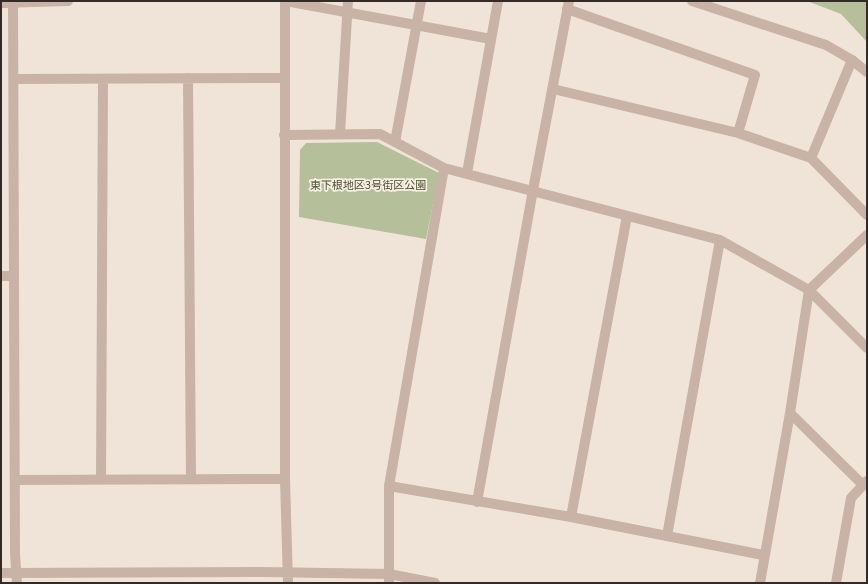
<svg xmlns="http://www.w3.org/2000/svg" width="868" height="584" viewBox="0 0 868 584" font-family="'IBM Plex Sans','Noto Sans JP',sans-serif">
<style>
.green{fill:#b5bf9a}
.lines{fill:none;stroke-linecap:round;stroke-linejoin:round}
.minor{stroke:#c8b3a6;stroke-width:10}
.tertiary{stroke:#c8b3a6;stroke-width:10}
.labels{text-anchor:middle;stroke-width:3.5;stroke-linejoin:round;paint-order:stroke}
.park-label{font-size:11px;fill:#46512b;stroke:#f8eee5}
</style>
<rect width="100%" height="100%" fill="#f0e4d9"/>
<path class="green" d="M807 1H867V42L841 14Z
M377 142 439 173 426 239 299 217 300 150 306 143Z"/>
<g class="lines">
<path class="minor" d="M286 1 491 39
M1 3 68 1
M13 3 15 554 17 583
M567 9 755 75 738 133
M188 78 191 479
M14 79 285 78
M553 89 738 133 811 158 867 215
M340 134 348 1
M284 135 380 134 444 168 720 240 809 290 867 348
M395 142 421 1
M811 158 852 60
M467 173 498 1
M1 276H14
M790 413 863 485
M15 480 285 479
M101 480 103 79
M389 486 571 517 763 555
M477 502 533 190 569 1
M571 517 627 216
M667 536 720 240
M389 583V486L444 168
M760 583 790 413 809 290 867 235
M836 583 851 498 867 481"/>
<path class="tertiary" d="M285 1V479L288 583
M692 1 826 45 852 60 867 72
M1 573 264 572 389 574 435 583"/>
</g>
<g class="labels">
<g class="park-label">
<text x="368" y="189">東下根地区3号街区公園</text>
</g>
</g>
<rect width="868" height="584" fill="none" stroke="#342a27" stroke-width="4"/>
</svg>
